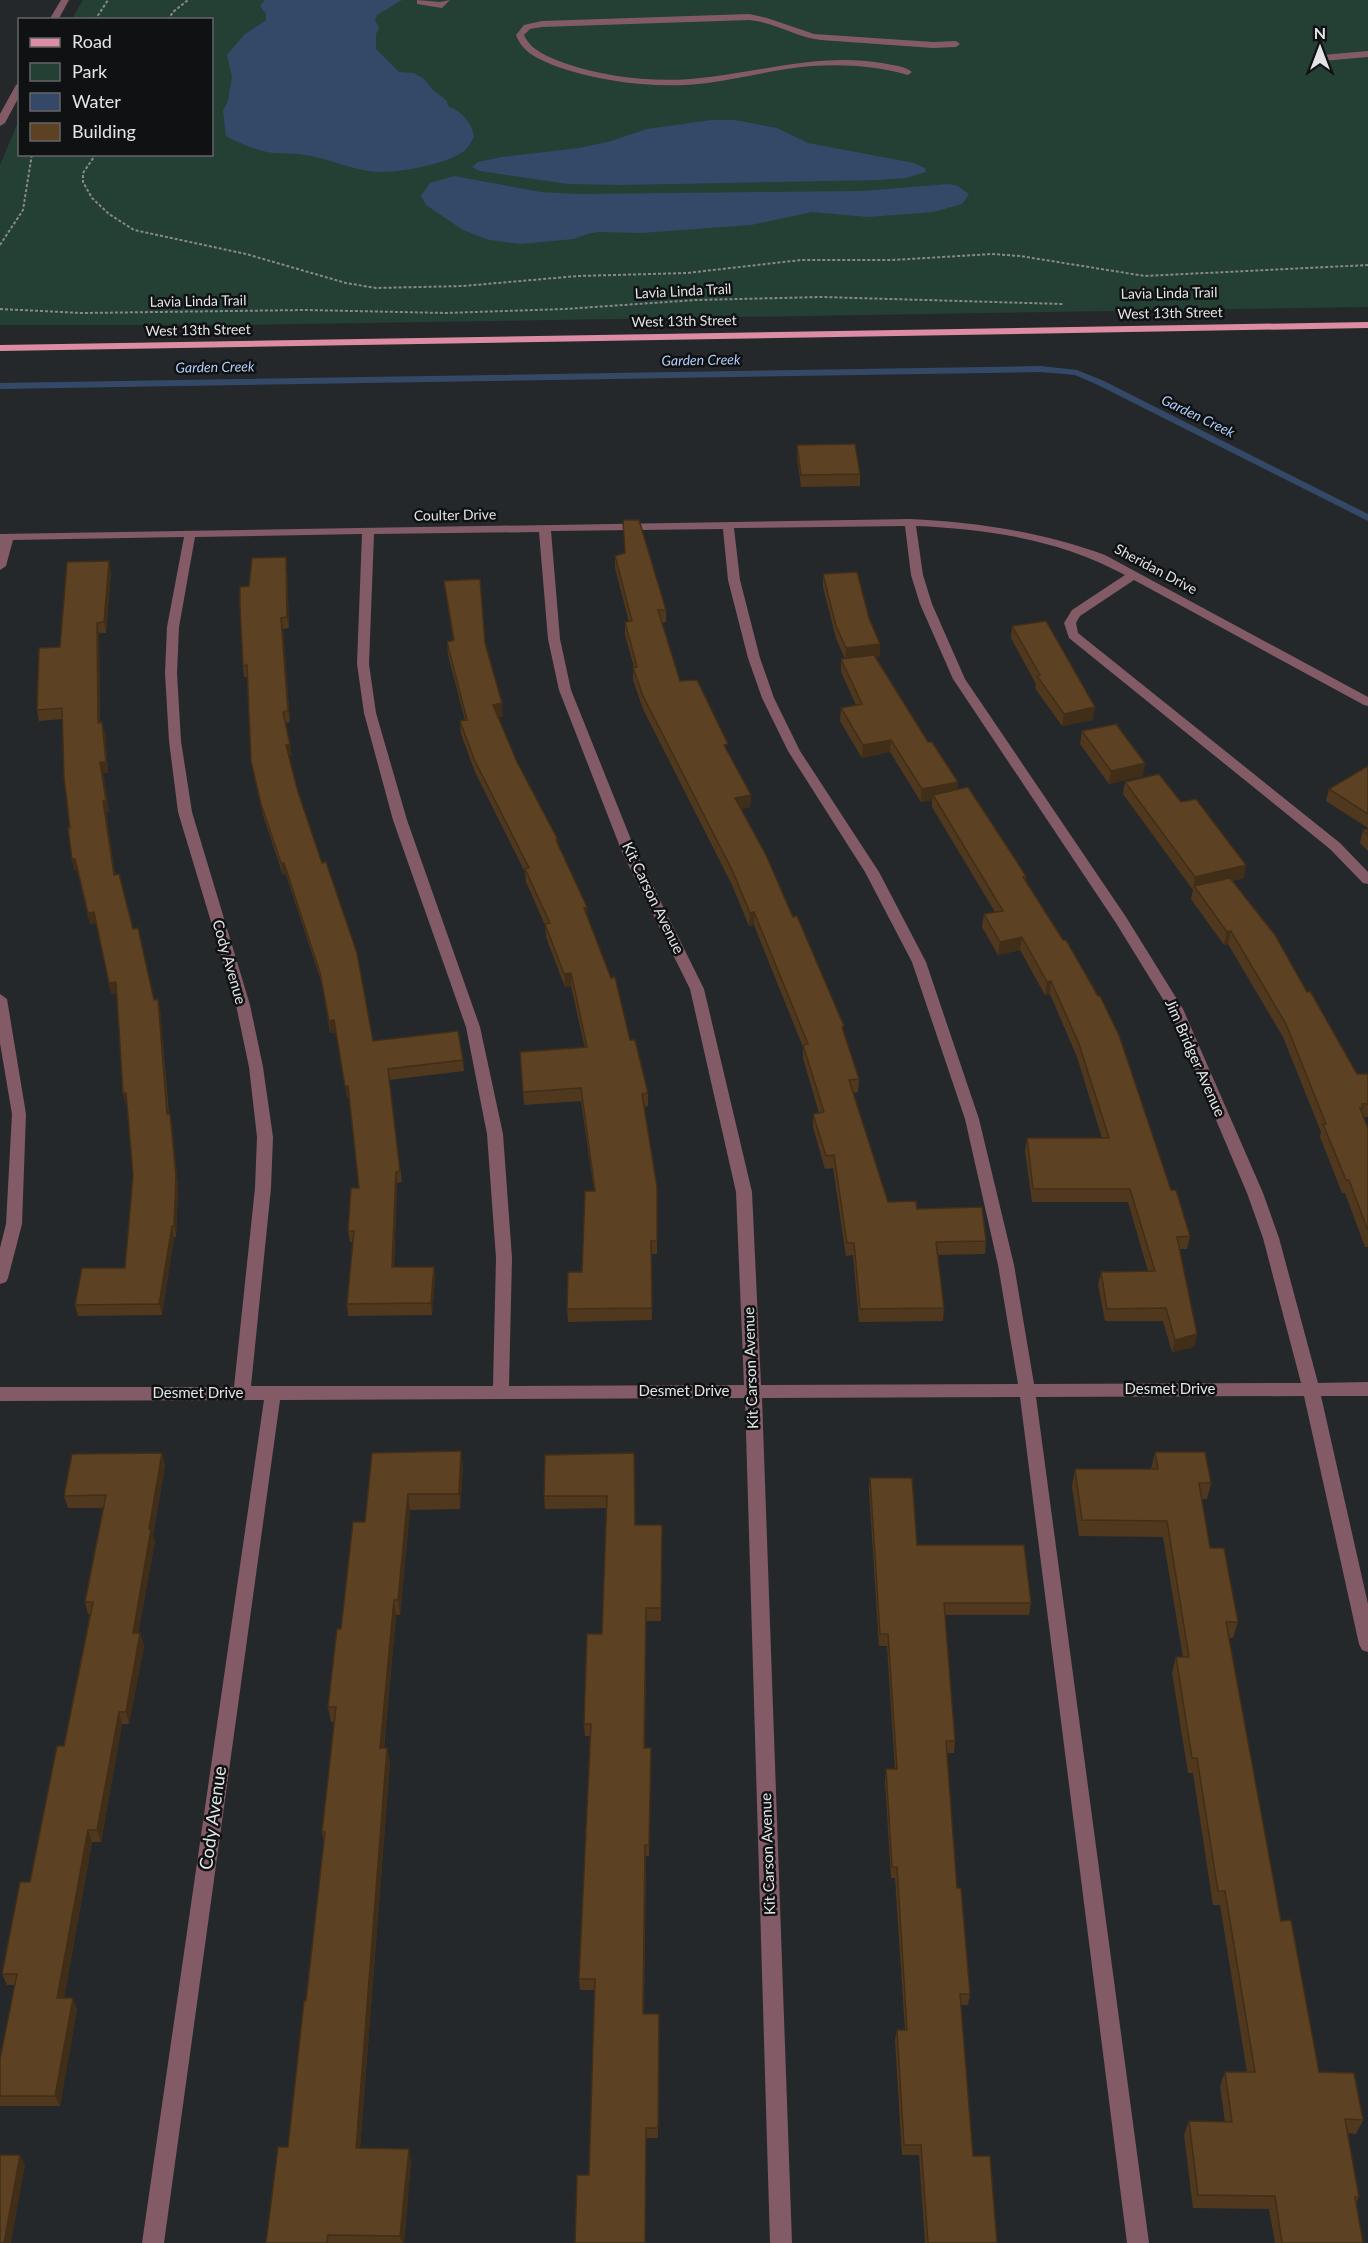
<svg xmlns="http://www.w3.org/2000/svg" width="1368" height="2243" viewBox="0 0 1368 2243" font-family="Lato,sans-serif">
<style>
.green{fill:#243f34}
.water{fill:#344968}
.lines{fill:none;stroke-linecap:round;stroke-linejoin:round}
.stream{fill:#344968;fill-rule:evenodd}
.path{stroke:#87898c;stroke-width:2;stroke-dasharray:3 2;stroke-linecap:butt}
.minor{fill:#835b66;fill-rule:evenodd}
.major{fill:#dd8da3;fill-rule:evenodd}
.wall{fill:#50381e}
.shaded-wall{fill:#412e18}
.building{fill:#5d4123;stroke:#412e18;stroke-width:1.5}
.labels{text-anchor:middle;stroke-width:5;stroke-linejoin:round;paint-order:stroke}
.far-street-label{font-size:14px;fill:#e2e4e6;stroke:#101112}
.far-water-label{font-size:14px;font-style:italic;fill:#afcdfa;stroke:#101112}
.street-label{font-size:15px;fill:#e2e4e6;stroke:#101112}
.near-street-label{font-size:18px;fill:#e2e4e6;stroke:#101112}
</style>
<rect width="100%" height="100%" fill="#25282b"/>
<path class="green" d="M83 0H1368V307L236 325H0V165L19 120 20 154H212V20L72 19Z"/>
<path class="water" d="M265 0H402L377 15 375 20 379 28 376 34V49L399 72 413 73 423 78 433 90 446 100 449 107C462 111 472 123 474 137 471 142 468 148 463 152 444 165 392 175 369 171 349 168 330 160 311 156 299 153 286 154 274 153 256 151 242 144 226 136L223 111 228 101 232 77 227 55 244 35 266 20V14L260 6Z
M711 120H735L777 128 808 143 914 163 925 168 926 172 906 178 880 180 620 185 568 184 480 171 472 167 478 162 502 157 579 148 611 141 647 129Z
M454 176 541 192 578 194 861 191 949 184 958 186 969 194 962 204 933 212 868 217 812 212 751 225 641 233 598 232 587 234 574 239 521 244 489 240 463 230 426 205 421 196 430 183Z"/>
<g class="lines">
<path class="stream" d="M1041 366 1077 370 1104 381 1368 514V521L1098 385 1075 375 1041 372 0 389V383Z"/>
<path class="path" d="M95 20 108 0
M168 20 173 12 188 0
M96 154 83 173V182L92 198 109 214 134 230 246 254 346 283 376 288 463 286 578 276 687 273 801 260H893L992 254 1020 256 1145 276 1368 265
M0 245 23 210 32 154
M0 309 82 313 306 310 446 313 565 309 696 300 822 297 1063 304"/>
<path class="minor" d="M61 0H69L58 20H49Z
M417 0 440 2 450 0 442 8 417 4Z
M749 14 767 18 814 34 933 42 956 41 960 44 956 47 933 48 821 40C796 37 774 22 749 20L542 27 530 29 524 35C531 51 549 57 564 63 605 77 649 82 691 79 755 74 817 52 882 63 892 65 905 66 912 72L908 75C876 66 845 64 812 66 777 69 743 78 708 83 658 89 606 83 558 67 541 60 523 54 516 35L524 25 542 21Z
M1368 51V57L1322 61 1318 58 1322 55Z
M20 82V95L5 123 0 126V114L16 85Z
M910 519C977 522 1041 532 1105 555L1368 697V706L1364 705 1134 580 1080 616 1076 623 1078 633 1340 843 1368 872V884L1363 883 1330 849 1069 638 1064 623 1072 610 1125 575C1061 540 989 529 916 526L923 575 932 604 965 679 1126 917 1183 1009 1263 1193 1279 1238 1318 1383 1368 1382V1396H1321L1368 1604V1652L1362 1650 1359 1644 1304 1396 1036 1397 1149 2243H1127L1020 1397 762 1398 792 2243H770L745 1398 280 1400 164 2243H142L264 1400 0 1401V1387H234L255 1188 257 1137 249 1067 236 1005 178 812 169 741 165 673 167 627 184 537 13 540 6 566 0 570V534ZM905 526 911 575 920 604 953 679 1116 923 1169 1009 1247 1193 1263 1238 1301 1383 1034 1384 1014 1265 979 1119 926 962 879 872 800 751 774 698 760 658 740 580 734 528ZM723 529 728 580 748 658 762 698 788 751 865 872 912 962 965 1119 998 1265 1018 1384 761 1385 752 1192 704 989 636 852 571 690 560 639 551 531ZM539 532 548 639 559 690 622 852 690 989 736 1192 744 1385 509 1386 512 1258 503 1134 480 1027 407 820 376 713 369 664 374 534ZM362 534 357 664 364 713 393 820 466 1027 487 1134 496 1258 493 1386H251L271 1188 273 1137 263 1067 250 1005 192 812 181 741 177 673 179 627 195 537Z
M0 994 7 999 26 1114 22 1224 8 1278 6 1282 0 1284V1248L6 1224 12 1114 0 1043Z"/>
<path class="major" d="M1368 322V328L0 351V345Z"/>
</g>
<path class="wall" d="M797 445 860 474V486L801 487 797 457Z
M624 553 666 610V622L662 623 680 681 728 752 751 795 750 807 741 809 844 1033 859 1079 858 1092 853 1093 888 1202 917 1209 986 1241 985 1254 938 1255 944 1308 943 1321 859 1322 853 1255 846 1256 833 1168 825 1169 813 1127V1114L819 1113 803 1058V1047L754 925 749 926 732 885 643 709 633 680V668L634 667 625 635V622H629L615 568V556Z
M286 557 287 568 289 628 283 629 290 722 285 723 292 756H289L298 792 373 1041 463 1060 464 1071 389 1080 402 1182 397 1183 394 1267H434L435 1278 432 1315 348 1316 347 1304 353 1242H350L348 1231 359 1188 349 1097 347 1098 336 1032 330 1033 322 984 286 874 283 875 263 815 251 761 247 677H244L243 666 249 586Z
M111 571 106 633H99L100 723 105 733 108 773H103L109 812H106L115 875 133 929 154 1000 158 999 160 1010 169 1114H170L172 1125 178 1187 176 1237H174L162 1315 78 1316 75 1305 125 1268 133 1175 127 1104H126L123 1093 117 993 111 994 96 923 90 924 77 870H74L72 859 63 719 39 721 37 710 60 647Z
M823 574 869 618 880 656 875 657 928 742 958 782 957 789 1026 876V880L1171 1190 1190 1236 1187 1249H1180L1197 1334 1194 1347 1172 1352 1163 1321H1105L1098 1285 1101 1272 1148 1271 1128 1202H1032L1025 1151 1027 1138H1102L1077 1057 1050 994 1045 995 1020 950 998 955 982 927 984 914 995 912 932 807V800L921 802 890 752 862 758 840 721 841 708 856 705 841 672V659H845L836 638 823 587Z
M444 581 485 643 503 716 498 717 517 762 558 846 588 918 648 1093V1106L644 1107 657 1187V1254H651L652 1320 568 1322 567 1309 582 1272 594 1191 581 1101 524 1105 520 1052 585 1048 571 986 565 987 546 937 545 925 526 882 525 872 475 772 461 734 460 721 465 720 448 655 447 642 453 640Z
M1012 626 1093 720 1062 726 1035 688 1036 684 1011 638Z
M1082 731 1143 776 1109 784 1080 744Z
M1368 766V828L1326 801 1329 789Z
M1125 782 1181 802 1244 878 1232 881 1307 992 1357 1074H1368V1117H1364L1368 1128V1247H1365L1345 1193H1342L1320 1137 1321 1132 1283 1037 1228 944 1224 945 1191 899 1193 890 1123 794Z
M1368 829V851L1360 843 1363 830Z
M1155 1452 1211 1483 1207 1499H1202L1210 1548 1238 1622 1233 1638H1229L1281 1921 1319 2072 1363 2120 1356 2134 1348 2133 1359 2197 1356 2203 1363 2243H1275L1269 2209 1193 2208 1184 2135 1189 2121 1225 2122 1220 2086 1225 2072H1247L1220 1905H1213L1193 1773H1188L1172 1673 1176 1657H1183L1163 1537 1079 1536 1072 1486 1075 1469H1151Z
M372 1453 463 1467 460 1509 410 1510 400 1615H396L384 1748H387L390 1762 360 2148 411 2161 404 2243H266L288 2147 324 1844 322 1832 335 1722H331L328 1707 341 1629 365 1522Z
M634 1453 635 1525H662L661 1621H646L645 1748H651L649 1856H646L644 2014H659L658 2138H646L589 2175 595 1990H580L579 1979 590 1736H585L584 1724 602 1634 607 1508 545 1509 544 1496Z
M165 1465 153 1536 155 1541 138 1633H140L144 1646 129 1724H122L101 1842H92L64 1998 77 2009 60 2106H0V2059L15 1985H7L2 1974 30 1882 64 1746 90 1614H88L85 1602 104 1508H68L64 1496Z
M870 1478 917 1545 1031 1603 1029 1615H945L955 1741 954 1753H946L957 1888 970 1994 968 2005H961L973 2156 997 2243H925L919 2155H902L895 2040 897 2030H905L895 1878H891L885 1781 886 1769H895L887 1646H879L869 1490Z"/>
<path class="shaded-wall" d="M286 557 287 568 289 628 287 617Z
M109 561 111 571 106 633 104 622Z
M281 618 283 629 290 722 288 711Z
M97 623 99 633 100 734 98 723Z
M880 644V656L845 661 846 648Z
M502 703 503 716 494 717 493 705Z
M1095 707 1093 720 1062 726 1064 714Z
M102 722 105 733 108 773H103L109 812H106L116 886 103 801 100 762Z
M891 740 890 752 862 758 863 745Z
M286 745H290L292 756H288Z
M1145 763 1143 776 1109 784 1111 771Z
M958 782 956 795H933V800L921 802 922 789Z
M751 795 750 807 735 810V798Z
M72 859H75L77 870H74Z
M281 863H284L286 874 283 875Z
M1246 865 1244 878 1196 889 1194 886 1193 890 1195 877Z
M587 907 588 920 584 908Z
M94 912 96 923 90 924 88 913Z
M754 912V925L749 926 750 913Z
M1231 931 1228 944 1224 945 1227 932Z
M1022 937 1020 950 998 955 1000 942Z
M571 973V986L565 987 564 974Z
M1051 981 1050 994 1045 995 1047 982Z
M116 982 118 993 111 994 109 983Z
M158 999 160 1010 169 1125 167 1114Z
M334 1020 336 1032 330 1033 329 1021Z
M345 1086H348L349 1097 347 1098Z
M123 1093H126L128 1104H126Z
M170 1114 172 1125 178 1187 176 1237 174 1226Z
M396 1172 397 1183 393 1279 392 1267Z
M172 1226 174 1237 162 1315 159 1304Z
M434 1267 435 1278 432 1315 431 1303Z
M1197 1334 1194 1347 1172 1352 1175 1340Z
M461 1451 463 1467 460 1509 459 1494Z
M162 1453 165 1465 153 1536 155 1541 136 1646 133 1633Z
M408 1494 410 1510 400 1615 398 1600Z
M394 1600 396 1615 382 1762 380 1748Z
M140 1633 144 1646 129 1724 126 1712Z
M119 1712 122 1724 101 1842 97 1830Z
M387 1748 390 1762 359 2161 356 2148Z
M88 1830 92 1842 62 2009 57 1998Z
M73 1998 77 2009 60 2106 55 2096Z
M409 2149 411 2161 404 2243H402L400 2236Z
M20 2155 25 2165 11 2243H4Z"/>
<path class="building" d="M855 444 860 474 801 475 797 445Z
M623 520H639L666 610H658L680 681 697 680 728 744 724 745 751 795 735 798 766 855 793 917 797 916 844 1026 842 1027 859 1079 849 1080 888 1202 916 1201 917 1209 982 1207 986 1241 936 1242 944 1308 860 1309 854 1243H847L834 1155 826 1156 813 1114 824 1112 803 1045 808 1044 754 912 750 913 733 872 643 696 633 668 637 667 625 622 632 621 615 556 625 553Z
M286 557 287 617 281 618 288 711 283 712 290 745H286L298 792 322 863 326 862 357 953 373 1041 458 1031 463 1060 388 1069 400 1171 396 1172 392 1267H434L431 1303 347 1304 354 1231H348L351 1188H359L348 1086H345L334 1020 329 1021 320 973 284 863H281L261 804 251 761 247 665 243 666 240 606V587L249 586 252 558Z
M109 561 104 622 97 623 98 723 102 722 106 762H100L106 801H103L114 875 119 874 133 929 138 928 154 1000 158 999 167 1114H170L176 1176 174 1226H172L159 1304 75 1305 82 1268H125L133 1175 126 1093H123L116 982 109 983 94 912 88 913 75 859H72L68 828H70L64 777 62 708 37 710 39 648 60 647 67 562Z
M857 572 869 618 880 644 846 648 836 626 823 574Z
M480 579 485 643 502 703 493 705 517 762 558 840H556L587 907 584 908 611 978 615 977 630 1040H635L648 1093 642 1094 657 1187V1241H651L652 1308 567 1309 568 1272H582L585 1191H595L581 1088 523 1092 520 1052 587 1047 571 973 564 974 545 924 550 923 525 869 529 868 474 759 460 721 467 720 447 642 454 640 444 581Z
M1046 621 1095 707 1064 714 1037 676 1040 675 1012 626Z
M874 655 928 742H932L958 782 922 789 891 740 863 745 841 708 862 704 841 659Z
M1116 724 1145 763 1111 771 1082 731Z
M1368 766V814L1329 789Z
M1159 774 1181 802 1196 799 1246 865 1195 877 1125 782Z
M968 787 1026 876 1023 877 1063 940H1066L1098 996H1100L1119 1035 1171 1190H1176L1190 1236 1177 1237 1197 1334 1175 1340 1166 1308 1107 1309 1101 1272 1155 1271 1130 1189H1033L1027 1138H1109L1079 1044 1051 981 1047 982 1022 937 1000 942 984 914 1003 911 933 795Z
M1368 829V835L1363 830Z
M1230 878 1275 935 1307 992 1310 991 1357 1074H1368V1104H1362L1363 1108H1360L1368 1128V1231L1349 1180H1346L1323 1124H1326L1286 1024 1231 931 1227 932 1194 886Z
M461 1451 459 1494H408L398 1600H394L380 1748H387L356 2148 409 2149 400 2236 328 2235 327 2243H266L278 2147H288L304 2001H306L325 1832H322L336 1707H328L337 1629H341L353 1522H365L372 1453Z
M1155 1452H1205L1211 1483H1199L1210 1548H1224L1238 1622H1226L1281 1921 1291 1920 1319 2072 1354 2073 1363 2120 1345 2119 1359 2197H1355L1363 2243H1282L1275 2196 1198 2195 1189 2121 1232 2122 1225 2072H1255L1225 1891H1218L1197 1758H1192L1176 1657H1189L1167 1521 1082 1520 1075 1469H1158Z
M162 1453 149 1529H151L133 1633H140L126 1712H119L97 1830H88L57 1998H73L55 2096H0V2059L17 1974H2L20 1882H30L57 1746H64L93 1602H85L106 1495 64 1496 72 1454Z
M634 1453 635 1525H662L661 1608H646L644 1748H651L649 1845H645L643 2014H659L658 2128H646L645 2243H575L577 2175H589L595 1979H579L591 1724H584L587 1634H602L607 1496H544L545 1455Z
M870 1478H912L917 1545H1024L1031 1603H944L955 1741H946L957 1888H961L970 1994H960L973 2156H990L997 2243H928L921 2145H904L897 2030H907L897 1867H892L886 1769H897L888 1634H880Z
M0 2155H20L4 2243H0Z"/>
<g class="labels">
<g class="far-street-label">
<text transform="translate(683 291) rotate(-3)" y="5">Lavia Linda Trail</text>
<text transform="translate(1169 293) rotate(-1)" y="5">Lavia Linda Trail</text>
<text transform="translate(198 301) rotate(-1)" y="5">Lavia Linda Trail</text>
<text transform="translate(1170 313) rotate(-1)" y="5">West 13th Street</text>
<text transform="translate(684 321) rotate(-1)" y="5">West 13th Street</text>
<text transform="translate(198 330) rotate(-1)" y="5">West 13th Street</text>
<text transform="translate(455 515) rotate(-1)" y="5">Coulter Drive</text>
<text transform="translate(1156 569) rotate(28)" y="5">Sheridan Drive</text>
</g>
<g class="far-water-label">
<text transform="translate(701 360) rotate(-1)" y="5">Garden Creek</text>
<text transform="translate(215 367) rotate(-1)" y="5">Garden Creek</text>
<text transform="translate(1198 416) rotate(26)" y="5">Garden Creek</text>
</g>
<g class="street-label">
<text transform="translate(653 898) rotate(64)" y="5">Kit Carson Avenue</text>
<text transform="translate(229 962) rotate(74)" y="5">Cody Avenue</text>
<text transform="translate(1195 1058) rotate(66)" y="5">Jim Bridger Avenue</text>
<text transform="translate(751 1368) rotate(-92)" y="5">Kit Carson Avenue</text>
<text x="1170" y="1394">Desmet Drive</text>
<text x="684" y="1396">Desmet Drive</text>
<text x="198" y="1398">Desmet Drive</text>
<text transform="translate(768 1854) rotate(-92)" y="5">Kit Carson Avenue</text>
</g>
<g class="near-street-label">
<text transform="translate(213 1818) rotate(-82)" y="6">Cody Avenue</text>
</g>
</g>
<rect x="18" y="18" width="195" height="138" fill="#101112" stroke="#646567" stroke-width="1.5"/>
<rect x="30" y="38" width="30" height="9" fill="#dd8da3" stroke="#646567" stroke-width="1.5"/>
<text x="72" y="48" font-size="18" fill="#e2e4e6">Road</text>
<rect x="30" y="63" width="30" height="18" fill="#243f34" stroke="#646567" stroke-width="1.5"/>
<text x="72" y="78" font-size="18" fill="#e2e4e6">Park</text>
<rect x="30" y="93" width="30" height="18" fill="#344968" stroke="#646567" stroke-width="1.5"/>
<text x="72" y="108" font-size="18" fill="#e2e4e6">Water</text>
<rect x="30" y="123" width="30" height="18" fill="#5d4123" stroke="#646567" stroke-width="1.5"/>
<text x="72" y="138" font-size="18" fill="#e2e4e6">Building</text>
<g transform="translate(1320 48)" stroke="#101112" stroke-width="4.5" paint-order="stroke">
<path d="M0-4.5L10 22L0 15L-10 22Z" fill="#e2e4e6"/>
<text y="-9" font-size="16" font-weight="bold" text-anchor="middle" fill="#e2e4e6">N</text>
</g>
</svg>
